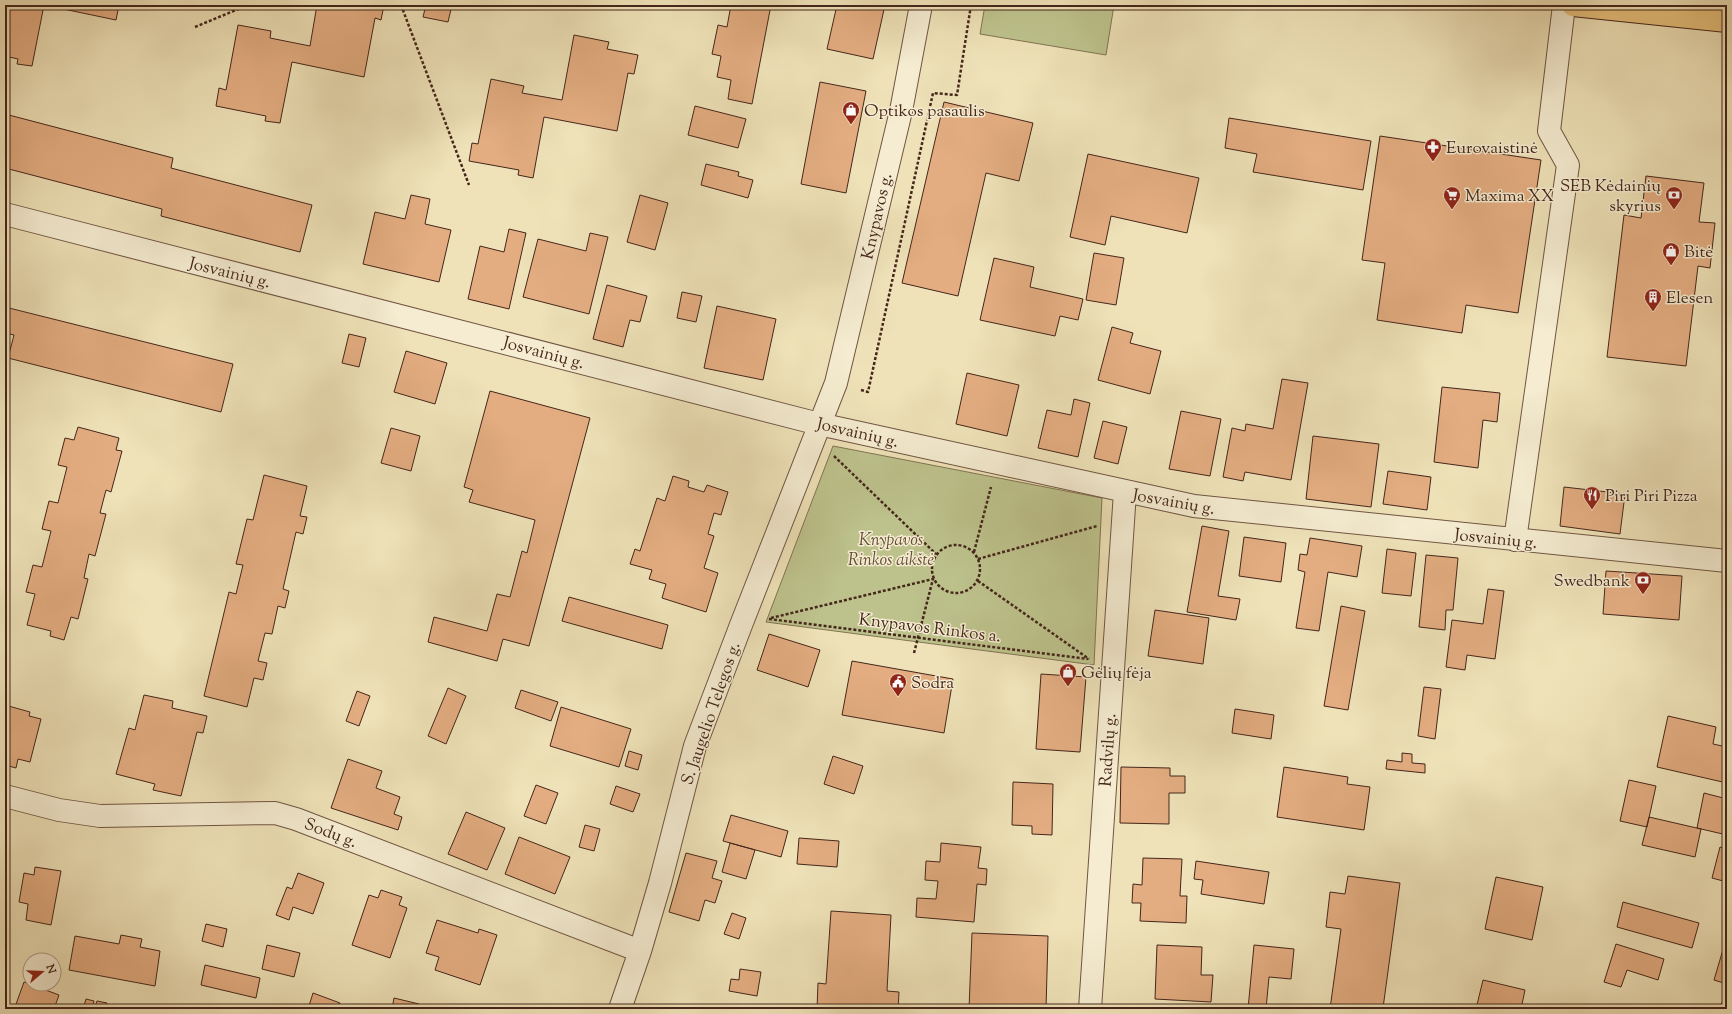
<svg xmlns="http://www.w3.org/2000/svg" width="1732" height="1014" viewBox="0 0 1732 1014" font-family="'Sorts Mill Goudy',serif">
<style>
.green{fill:#bdc28c;stroke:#817454}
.building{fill:#e3ad81;stroke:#45261b}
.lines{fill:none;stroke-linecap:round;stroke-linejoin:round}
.minor-casing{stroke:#705542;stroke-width:24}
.major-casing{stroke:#45261b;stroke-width:24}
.path{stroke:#45261b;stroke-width:2.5;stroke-dasharray:3 2;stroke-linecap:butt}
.minor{stroke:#f5ecd1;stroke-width:22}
.major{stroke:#e8c17c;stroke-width:22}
.labels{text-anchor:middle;stroke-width:3;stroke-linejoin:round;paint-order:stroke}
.poi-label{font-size:17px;fill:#45261b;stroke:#f5ecd1;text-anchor:start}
.street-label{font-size:17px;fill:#45261b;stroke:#f5ecd1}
.park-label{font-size:17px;font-style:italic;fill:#634d37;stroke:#f5ecd1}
</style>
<rect width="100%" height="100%" fill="#efe2b8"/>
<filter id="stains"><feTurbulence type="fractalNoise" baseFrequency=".005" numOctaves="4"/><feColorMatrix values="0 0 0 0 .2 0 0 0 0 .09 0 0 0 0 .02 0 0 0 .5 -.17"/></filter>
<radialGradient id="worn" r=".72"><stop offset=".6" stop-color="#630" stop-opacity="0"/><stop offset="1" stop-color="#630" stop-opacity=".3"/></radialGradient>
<path class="green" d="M985 5H1114L1106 55 980 34Z
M833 446 1102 498 1094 665 766 622Z"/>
<path class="building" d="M5 5H119L116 20 44 5 32 66 17 64 18 59 5 56Z
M317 5H384L381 20 375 18 364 77 292 62 280 123 265 121 266 116 216 106 219 88 226 90 238 25 271 31 270 38 310 46Z
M426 5H452L448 22 423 17Z
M731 5H771L752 104 728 99 731 80 717 77 721 56 712 54 718 25 727 27Z
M837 5H885L873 59 827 49Z
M574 35 609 42 607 49 638 55 634 74 628 73 617 131 544 117 533 178 518 175 519 170 469 161 472 143 478 144 491 79 524 86 522 93 562 100Z
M820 82 866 91 846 193 801 184Z
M944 102 1033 123 1019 181 986 173 958 296 902 283Z
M695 106 746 119 738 148 688 135Z
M5 114 173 158 171 168 312 205 300 252 161 216 162 209 5 168Z
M1229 118 1371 141 1363 190 1253 172 1257 154 1225 148Z
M1380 136 1541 160 1518 313 1466 305 1462 333 1377 320 1385 263 1362 260Z
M1088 154 1199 178 1187 233 1111 216 1105 245 1070 237Z
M706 164 739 172 738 176 753 180 748 198 701 185Z
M1646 176 1704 183 1699 222 1715 223 1710 268 1698 266 1686 366 1607 357 1624 215 1641 218Z
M411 195 430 199 425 224 451 230 439 282 363 264 375 212 405 219Z
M640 195 668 203 655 250 627 242Z
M509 229 526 233 509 309 468 299 480 246 504 252Z
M590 233 608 237 589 314 523 297 538 239 586 251Z
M1094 253 1124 258 1116 305 1086 300Z
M994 258 1034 267 1030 287 1083 299 1078 320 1060 316 1055 336 980 320Z
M607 285 647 296 640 322 630 320 623 347 593 339Z
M682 292 702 296 696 322 677 318Z
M717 306 776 319 763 380 704 368Z
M9 308 233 364 221 412 8 358 14 335 5 333V324Z
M1112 327 1133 333 1130 343 1161 351 1150 394 1098 380Z
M349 334 366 338 359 367 342 363Z
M406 351 447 363 435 404 394 392Z
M967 373 1019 385 1007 436 956 424Z
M1282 379 1308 383 1291 480 1245 472 1243 481 1223 477 1232 428 1245 431 1246 424 1273 429Z
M1442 387 1500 393 1497 422 1483 420 1478 468 1434 462Z
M490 391 590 418 529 646 503 639 497 661 428 642 434 617 487 631 497 594 510 597 522 551 527 553 535 520 469 502 473 490 464 487Z
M1074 399 1090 403 1078 457 1038 448 1047 410 1071 415Z
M1181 411 1221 419 1210 476 1169 469Z
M1103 421 1127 427 1118 464 1094 458Z
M78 427 119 438 116 450 122 451 111 492 106 490 100 513 106 514 95 556 89 554 84 578 88 579 78 619 71 617 64 640 50 636 51 631 27 625 35 594 26 592 33 565 42 567 51 531 42 529 49 501 58 503 67 467 58 465 65 438 74 440Z
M391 428 420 436 411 471 381 463Z
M1313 436 1379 444 1371 507 1306 499Z
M1388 471 1431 477 1427 510 1383 504Z
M264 475 307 486 300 516 307 517 303 534 296 532 283 589 289 591 285 608 278 606 272 634 265 633 258 661 267 663 263 680 254 678 247 707 204 696 229 592 236 594 243 565 236 564 247 519 253 520Z
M673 476 689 481 688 487 704 492 707 485 728 492 721 515 714 513 708 534 714 536 704 568 718 573 706 612 662 598 666 584 649 579 652 570 630 564 635 549 640 551 657 498 665 501Z
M1564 487 1625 494 1620 534 1560 526Z
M1202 526 1229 531 1218 596 1240 599 1236 620 1187 612Z
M1244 537 1286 543 1281 582 1239 576Z
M1310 538 1362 546 1357 577 1328 572 1319 631 1296 628 1305 572 1298 570 1300 554 1307 555Z
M1387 549 1416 553 1411 596 1382 593Z
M1426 555 1458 558 1453 610H1446L1445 630 1419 627Z
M1606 571 1682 576 1679 620 1603 614Z
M1488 589 1504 591 1495 659 1467 655 1465 670 1446 667 1452 620 1483 624Z
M569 597 668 625 662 649 562 621Z
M1341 606 1365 611 1348 710 1324 706Z
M1155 610 1209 618 1203 664 1148 656Z
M769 634 820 650 808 687 757 670Z
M852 661 953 679 944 733 842 715Z
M1041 674 1086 677 1080 752 1036 749Z
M1424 687 1441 689 1435 739 1418 736Z
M448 688 466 696 446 744 428 736Z
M521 690 558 702 551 721 515 708Z
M357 691 370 696 359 726 346 721Z
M144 695 173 701 172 708 207 716 203 733 197 732 181 796 153 790 155 784 116 774 129 728 135 730Z
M5 705 30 712 29 716 41 719 30 762 18 759 16 768 5 765Z
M561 707 631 729 619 767 550 746Z
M1235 709 1274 715 1271 739 1232 733Z
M1668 716 1716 727 1713 744 1727 747V783L1657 767Z
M629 751 642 755 638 770 625 766Z
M1402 753 1412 754V763L1425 764V773L1386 769 1387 760 1402 762Z
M833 756 863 766 854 794 824 784Z
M348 759 382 771 376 788 400 797 394 814 402 817 398 830 331 808Z
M1121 767 1170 768V776H1185V793H1169V824L1120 823Z
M1284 767 1348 777 1347 784 1370 787 1364 830 1277 817Z
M1629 780 1656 786 1647 827 1620 821Z
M1013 782 1053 784 1052 835 1032 834V826L1012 825Z
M536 785 558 793 546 824 524 816Z
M616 786 640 794 633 812 610 804Z
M1704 793 1727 799V835L1697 828Z
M466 812 505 828 487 870 448 854Z
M731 815 788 831 781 857 723 841Z
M1649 817 1701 829 1695 857 1642 845Z
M585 825 600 829 594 851 579 847Z
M519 837 570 857 555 894 505 874Z
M799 838 839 841 837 867 797 864Z
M730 843 755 850 746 879 722 872Z
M941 843 981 847 978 868 987 869 986 885 977 884 974 922 916 917 917 898 936 899 938 881 925 880 926 861 940 862Z
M1720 847 1727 849V882L1712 878Z
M686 853 717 861 712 878 722 881 715 903 705 900 699 921 669 912Z
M1143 858 1182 859 1180 896H1187L1186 923 1140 921 1141 903H1132L1133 884 1142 885Z
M1196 861 1269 872 1264 904 1201 894 1203 880 1194 879Z
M35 867 61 871 51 925 26 920 28 904 19 902 24 873 34 875Z
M298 873 324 883 313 914 293 907 289 920 276 915 287 887 292 889Z
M1348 876 1400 883 1383 1008 1355 1005V1009H1330L1341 929 1326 927 1330 892 1345 894Z
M1496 877 1543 887 1532 940 1485 929Z
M381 890 402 897 399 905 407 908 390 958 352 945 369 895 378 898Z
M1623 902 1699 923 1692 948 1617 927Z
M831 911 891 915 887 991 899 992 898 1009H817L818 983 826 984Z
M732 913 746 918 739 939 724 934Z
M437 920 478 933 479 929 497 935 480 985 435 970 439 957 426 953Z
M206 924 227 929 223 947 202 941Z
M972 933 1048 936 1046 1009H969Z
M121 935 142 939 140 947 160 951 155 986 69 970 75 936 119 944Z
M1727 936V984L1714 980Z
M1616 944 1664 959 1658 980 1627 970 1621 987 1604 982Z
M267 945 300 953 294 977 262 969Z
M1157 945 1202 947 1201 975H1213L1211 1002 1155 999Z
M1254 945 1294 949 1291 979 1269 977 1266 1009H1248Z
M205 965 260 978 256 998 201 985Z
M740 969 761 972 757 996 729 991 731 979 739 980Z
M1483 980 1525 990 1521 1009H1476Z
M24 982 59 995 54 1009H21L15 1007Z
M1726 990 1727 1009H1720Z
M313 993 340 1003 338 1009H308Z
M394 998 419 1004 418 1009H392Z
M86 999 94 1001 92 1009H83Z
M97 1001 107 1003 106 1009H94Z"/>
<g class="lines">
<g class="minor-casing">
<path id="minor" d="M5 214 819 424 1194 506 1727 561
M1515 540 1568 165 1549 131 1564 5
M5 796 59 810 100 816 275 813 296 819 640 951
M620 1009 640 951 660 883 695 746 741 625 836 383 901 111 921 5
M1090 1009 1125 492"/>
</g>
<g class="major-casing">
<path id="major" d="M1573 5 1727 21"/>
</g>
<path class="path" d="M401 5 469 185
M195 27 248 5
M861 390 868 392 933 93 957 95 971 5
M834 456 936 554
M932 569a24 24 0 1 1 48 0a24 24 0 1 1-48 0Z
M974 552 991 487
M978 559 1097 526
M978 581 1089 659
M771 618 933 579 914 653
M769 619 1088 659"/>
<use href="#minor" class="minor"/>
<use href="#major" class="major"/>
</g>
<defs>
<g id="shop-pin" transform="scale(0.9)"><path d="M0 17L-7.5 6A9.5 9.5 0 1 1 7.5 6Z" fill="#8f2418" stroke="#f5ecd1"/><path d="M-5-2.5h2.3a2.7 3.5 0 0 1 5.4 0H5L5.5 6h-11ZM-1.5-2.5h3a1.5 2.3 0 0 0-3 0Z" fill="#fff"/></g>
<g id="pharmacy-pin" transform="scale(0.9)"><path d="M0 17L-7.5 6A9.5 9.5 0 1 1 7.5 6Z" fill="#8f2418" stroke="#f5ecd1"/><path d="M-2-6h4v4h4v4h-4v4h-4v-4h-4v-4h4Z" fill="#fff"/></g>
<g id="supermarket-pin" transform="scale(0.9)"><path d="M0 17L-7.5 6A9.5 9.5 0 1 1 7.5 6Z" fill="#8f2418" stroke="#f5ecd1"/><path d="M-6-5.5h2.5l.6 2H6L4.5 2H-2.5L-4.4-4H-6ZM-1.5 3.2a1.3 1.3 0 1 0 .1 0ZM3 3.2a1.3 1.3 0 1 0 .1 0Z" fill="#fff"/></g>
<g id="bank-pin" transform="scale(0.9)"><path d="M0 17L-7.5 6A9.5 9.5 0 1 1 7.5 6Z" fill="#8f2418" stroke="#f5ecd1"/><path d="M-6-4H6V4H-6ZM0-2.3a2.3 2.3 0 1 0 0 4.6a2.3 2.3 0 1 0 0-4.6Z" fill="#fff"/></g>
<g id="building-pin" transform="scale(0.9)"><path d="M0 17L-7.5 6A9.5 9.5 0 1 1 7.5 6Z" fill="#8f2418" stroke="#f5ecd1"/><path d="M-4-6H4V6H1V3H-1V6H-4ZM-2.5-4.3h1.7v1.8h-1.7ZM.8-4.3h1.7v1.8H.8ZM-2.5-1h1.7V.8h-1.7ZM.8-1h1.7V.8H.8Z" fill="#fff"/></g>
<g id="restaurant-pin" transform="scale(0.9)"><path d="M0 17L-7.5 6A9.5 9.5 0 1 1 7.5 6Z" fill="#8f2418" stroke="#f5ecd1"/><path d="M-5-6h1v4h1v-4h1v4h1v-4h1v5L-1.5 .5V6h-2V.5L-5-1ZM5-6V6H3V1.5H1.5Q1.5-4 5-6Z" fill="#fff"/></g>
<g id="civic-pin" transform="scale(0.9)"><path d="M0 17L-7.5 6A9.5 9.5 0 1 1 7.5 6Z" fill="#8f2418" stroke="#f5ecd1"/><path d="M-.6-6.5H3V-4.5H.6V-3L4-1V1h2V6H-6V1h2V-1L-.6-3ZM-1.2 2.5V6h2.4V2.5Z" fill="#fff"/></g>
</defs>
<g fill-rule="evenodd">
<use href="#shop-pin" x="851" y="110"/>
<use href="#pharmacy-pin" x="1433" y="147"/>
<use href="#supermarket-pin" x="1452" y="195"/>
<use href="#bank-pin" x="1674" y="195"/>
<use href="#shop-pin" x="1671" y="251"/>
<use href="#building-pin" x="1653" y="297"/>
<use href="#restaurant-pin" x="1592" y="495"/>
<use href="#bank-pin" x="1643" y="580"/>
<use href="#shop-pin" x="1068" y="672"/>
<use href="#civic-pin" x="898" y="682"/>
</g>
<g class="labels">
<g class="poi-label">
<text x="864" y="116">Optikos pasaulis</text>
<text x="1446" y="153">Eurovaistinė</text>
<text x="1661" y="191" text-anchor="end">SEB Kėdainių<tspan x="1661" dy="20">skyrius</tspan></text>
<text x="1465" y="201">Maxima XX</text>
<text x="1684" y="257">Bitė</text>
<text x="1666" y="303">Elesen</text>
<text x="1605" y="501">Piri Piri Pizza</text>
<text x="1630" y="586" text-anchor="end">Swedbank</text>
<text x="1081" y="678">Gėlių fėja</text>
<text x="911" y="688">Sodra</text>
</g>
<g class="street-label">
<text transform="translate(876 216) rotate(-77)" y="6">Knypavos g.</text>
<text transform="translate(230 272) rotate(14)" y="6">Josvainių g.</text>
<text transform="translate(544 352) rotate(15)" y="6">Josvainių g.</text>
<text transform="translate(858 432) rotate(13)" y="6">Josvainių g.</text>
<text transform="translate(1174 501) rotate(10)" y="6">Josvainių g.</text>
<text transform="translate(1496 538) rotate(6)" y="6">Josvainių g.</text>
<text transform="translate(930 627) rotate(7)" y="6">Knypavos Rinkos a.</text>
<text transform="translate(710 713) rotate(-71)" y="6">S. Jaugelio Telegos g.</text>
<text transform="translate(1107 750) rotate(-86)" y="6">Radvilų g.</text>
<text transform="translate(331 832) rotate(21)" y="6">Sodų g.</text>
</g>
<g class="park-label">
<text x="891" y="545">Knypavos<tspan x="891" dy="20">Rinkos aikštė</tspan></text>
</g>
</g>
<rect width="1732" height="1014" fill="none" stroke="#efe2b8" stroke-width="20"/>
<rect x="6" y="6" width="1720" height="1002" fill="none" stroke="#45261b" stroke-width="2"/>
<rect x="10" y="10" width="1712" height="994" fill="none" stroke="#45261b"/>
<g transform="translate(42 972) rotate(71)"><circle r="19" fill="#f5ecd1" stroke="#af9d88"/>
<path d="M0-3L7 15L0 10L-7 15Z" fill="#8f2418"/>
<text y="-6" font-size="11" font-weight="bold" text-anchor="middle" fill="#45261b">N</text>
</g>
<rect width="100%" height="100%" filter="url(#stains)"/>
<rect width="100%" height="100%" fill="url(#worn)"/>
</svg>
